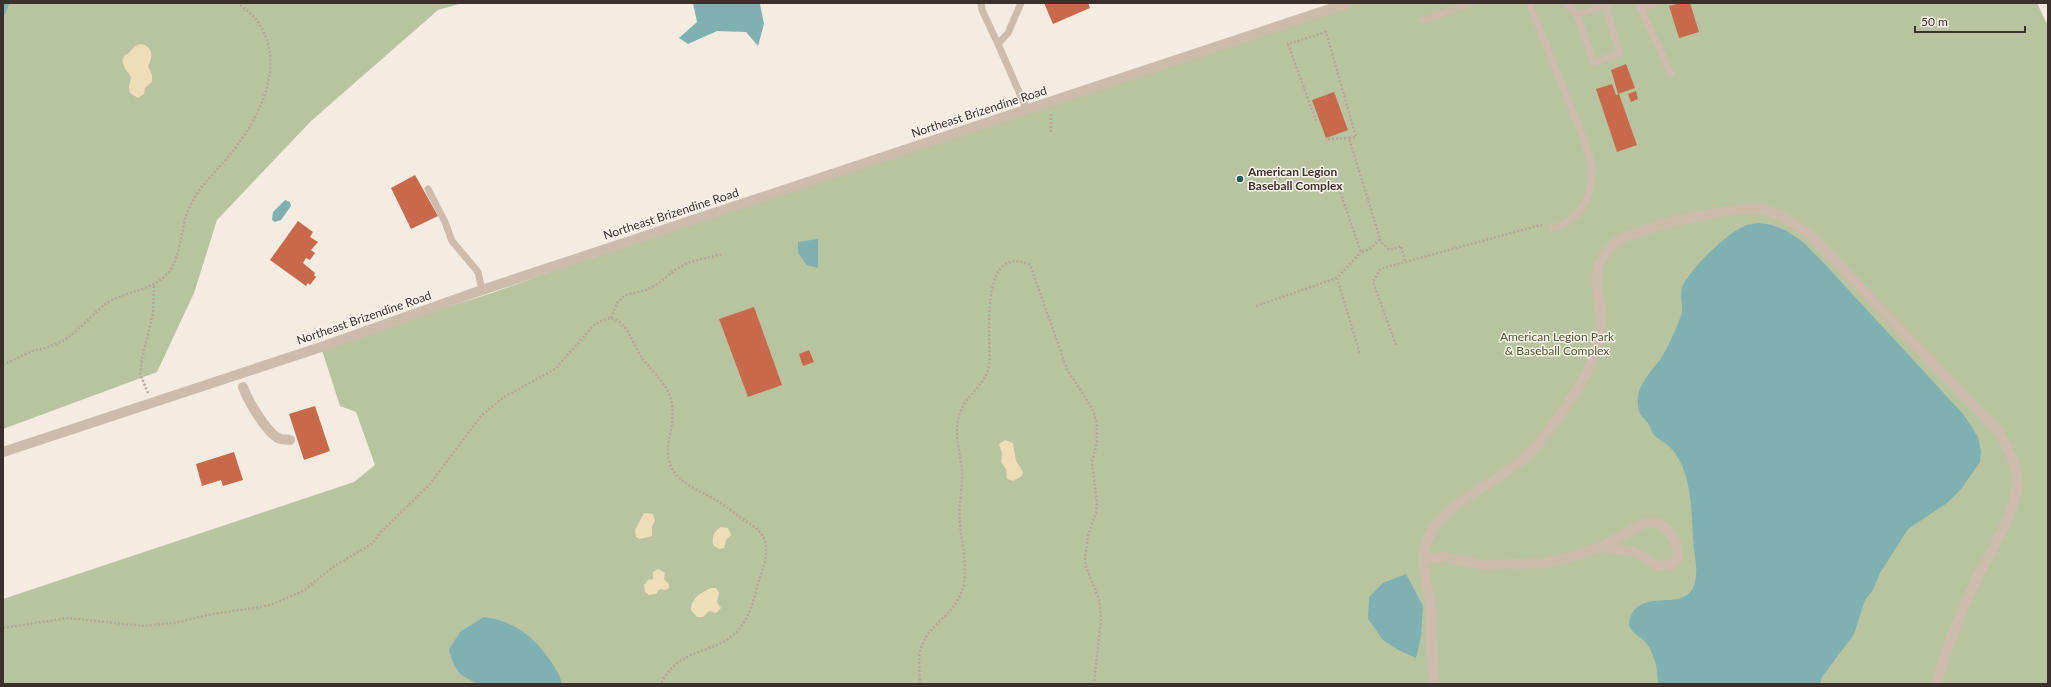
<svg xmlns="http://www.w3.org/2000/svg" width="2051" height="687" viewBox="0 0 2051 687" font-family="Lato,sans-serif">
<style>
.green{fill:#b8c4a0}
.sand{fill:#efdcb8}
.water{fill:#7fb0b2}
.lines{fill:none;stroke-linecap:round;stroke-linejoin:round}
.stream{stroke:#7fb0b2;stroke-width:4.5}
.building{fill:#c8694b}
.path{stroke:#b9a596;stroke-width:2.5;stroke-dasharray:2 2;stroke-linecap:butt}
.service{stroke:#cdbbac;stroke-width:7}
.minor{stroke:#cdbbac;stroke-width:10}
.poi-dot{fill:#1f5a5e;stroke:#fbf5ee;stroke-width:1.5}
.labels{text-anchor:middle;stroke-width:3;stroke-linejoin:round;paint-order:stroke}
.street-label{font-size:12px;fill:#3b302b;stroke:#fbf5ee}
.poi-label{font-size:12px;font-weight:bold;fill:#3b302b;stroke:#fbf5ee;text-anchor:start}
.park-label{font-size:12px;fill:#4a5a2e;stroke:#fbf5ee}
</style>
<rect width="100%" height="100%" fill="#f4ebe1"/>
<path class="green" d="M3 3H463L438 10 311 121 217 220 194 293 157 372 3 429Z
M1348 3H2037L2048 26V684H3V599L354 482 375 465 356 412 340 406 321 347 492 293 724 210Z"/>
<path class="sand" d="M140 44 145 45C154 51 152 57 148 66L152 75V82L145 88 144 94 138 98 130 93 129 87 131 77C127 70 120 65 124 56 131 53 132 46 140 44Z
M1005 440 1013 443 1016 461 1023 472 1022 476 1013 481 1007 479 1006 469 1001 462 1002 454 999 444Z
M644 513 653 514 655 521 652 526V536L640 539 636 537 635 530Z
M721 527 728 528 731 535 726 540 724 548 719 549 713 545C712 537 714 531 721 527Z
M658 569 665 573 664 579 669 584V588L665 590 660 589 656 594 649 595 645 592 644 585 648 580 653 579V572Z
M711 588H716L719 593 717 602 721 608 716 613 709 611 703 617H697L691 610C691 598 702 592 711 588Z"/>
<path class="water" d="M693 3H762L760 4 764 24 758 46 746 32 717 31 688 44 679 38 697 22Z
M285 200 290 202 291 206 281 220 275 222 272 220 273 212Z
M1759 223 1772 225 1787 231 1803 242 1820 259 1964 415 1978 437 1981 451 1980 462 1961 489 1947 503 1908 529 1880 573 1873 590 1865 600 1854 634 1822 677 1820 684H1658C1658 670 1655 656 1647 644 1642 637 1630 633 1629 624 1629 620 1631 615 1633 612 1649 588 1693 616 1696 575 1697 566 1695 558 1694 550 1691 520 1694 480 1675 453 1669 444 1663 443 1655 436 1651 432 1651 427 1648 423 1645 419 1640 416 1639 411 1632 384 1655 371 1666 350 1670 342 1681 319 1682 311 1683 302 1679 293 1683 285 1693 266 1725 235 1744 226 1748 224 1754 224 1759 223Z
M818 239V268L807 265 798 253V242Z
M1406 574 1423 606 1421 637 1416 658 1400 651 1383 640 1368 619 1369 597 1383 583Z
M484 617C513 621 533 635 549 659 555 667 560 675 562 684H477L460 674 454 665 449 651 451 646 461 631Z"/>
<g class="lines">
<path class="stream" d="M3 13 7 3"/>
</g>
<path class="building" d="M1044 3H1088L1090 8 1053 24Z
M1680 3H1690L1699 32 1679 38 1669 6Z
M1626 64 1635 88 1618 94 1611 70Z
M1612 84 1616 95 1619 94 1637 145 1617 152 1596 89Z
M1636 91 1638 99 1631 102 1628 94Z
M1334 92 1348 130 1326 138 1312 100Z
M415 175 438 216 411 229 391 188Z
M298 221 313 232 310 237 318 242 311 250 315 253 310 260 306 258 303 263 315 273 314 275 316 277 310 285 308 283 306 286 270 260Z
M754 307 782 385 748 397 719 319Z
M809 350 814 362 803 366 799 354Z
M315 406 330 451 304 460 289 414Z
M234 452 243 480 223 486 221 480 202 486 196 464Z"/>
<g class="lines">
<path class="path" d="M1051 114V134
M1316 121 1288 44 1326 32 1356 137 1349 138 1380 239C1374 245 1369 251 1361 252L1336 180
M1328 139 1349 138
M1380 239 1382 243 1390 250 1401 246 1405 262
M1337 278 1360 354
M1256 306 1337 278 1361 252
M611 318 617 303 625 295 646 290 658 284 676 269 690 262 723 254
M1396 345 1373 282 1380 269 1540 225 1544 226
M3 365C13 360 23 355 33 351 44 348 54 346 64 340 81 330 93 312 110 301 127 292 148 290 163 278 183 261 179 228 190 206 199 186 215 173 229 156 258 120 288 66 258 22 253 15 245 9 238 3
M148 393 140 374 142 359 153 313 154 284
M3 628 68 618 143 626 173 623 213 614 260 607 273 604 303 591 333 567 373 543 381 532 429 485 481 416 504 397 555 369 594 325C601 321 608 316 616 320 630 327 634 348 643 359 654 374 669 385 672 404 676 424 663 445 670 464 677 483 699 490 714 499 724 504 732 512 741 518 755 527 767 533 766 552 766 564 760 576 757 587 753 602 750 616 740 628 715 658 681 643 661 684
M920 684C920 672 917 657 922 645 931 621 958 615 964 583 967 563 962 544 960 523 958 506 963 489 962 472 961 457 956 442 957 427 959 396 985 389 989 366 992 342 977 243 1029 264L1031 267 1067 369 1093 410 1097 425V442L1092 462 1097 503 1096 512 1088 536 1085 559 1086 567 1099 599 1101 620 1094 684"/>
<path class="service" d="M981 3 982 10 998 44 1008 33 1021 3
M1529 3 1585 142C1587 150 1591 159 1592 166 1593 196 1581 221 1552 228
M1567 3 1577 15 1594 63 1620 53 1607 13 1609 3
M1638 3 1641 9 1655 3
M1641 9 1671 74
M1577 15 1609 3
M1423 20 1472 3
M998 44 1027 110
M428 189 445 222 452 241 478 272 482 290"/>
<path class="minor" d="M243 387C247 399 268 436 281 439 283 440 287 439 290 440
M3 452 321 347 482 290 1348 3
M1424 559 1444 557 1484 565 1544 563 1572 557 1601 547 1646 522 1659 523 1669 531 1677 546 1678 558 1672 565 1659 566 1634 552 1601 547
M1435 684C1430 660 1433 636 1431 611 1429 583 1415 557 1433 529 1452 501 1493 484 1519 462 1543 443 1559 416 1576 391 1592 366 1604 338 1600 308 1599 295 1594 282 1598 268 1600 258 1613 243 1623 238 1648 226 1739 204 1765 210 1784 215 1797 225 1812 237L1999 432C2008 449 2017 464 2017 484 2016 512 1988 556 1975 582 1960 614 1946 649 1936 684"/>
</g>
<circle class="poi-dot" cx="1240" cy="179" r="4"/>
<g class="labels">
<g class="street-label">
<text transform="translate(979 112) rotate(-18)" y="4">Northeast Brizendine Road</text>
<text transform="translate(671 214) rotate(-18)" y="4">Northeast Brizendine Road</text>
<text transform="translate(364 318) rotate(-19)" y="4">Northeast Brizendine Road</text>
</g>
<g class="poi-label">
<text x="1248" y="176">American Legion<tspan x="1248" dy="14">Baseball Complex</tspan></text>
</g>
<g class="park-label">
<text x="1557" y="341">American Legion Park<tspan x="1557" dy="14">&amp; Baseball Complex</tspan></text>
</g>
</g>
<rect width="2051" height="687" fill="none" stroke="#3b302b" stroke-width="8"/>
<path d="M1915 26v6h110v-6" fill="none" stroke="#3b302b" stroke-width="2"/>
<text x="1921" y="26" font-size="12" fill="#3b302b" stroke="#fbf5ee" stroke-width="3" paint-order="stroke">50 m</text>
</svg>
